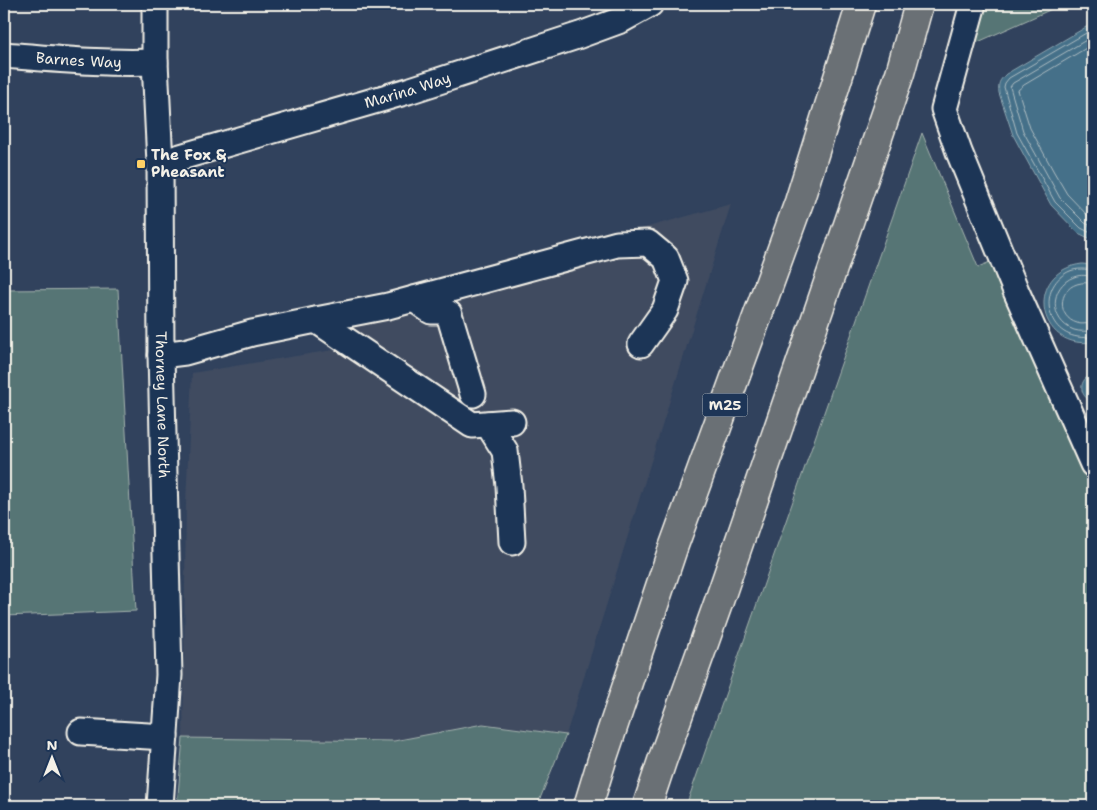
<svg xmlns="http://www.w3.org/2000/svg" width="1097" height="810" viewBox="0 0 1097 810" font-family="'Shantell Sans',sans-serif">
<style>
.built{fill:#3f4b61}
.green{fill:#567574;stroke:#a5b3ae}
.water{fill:#457089;stroke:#8ba4af}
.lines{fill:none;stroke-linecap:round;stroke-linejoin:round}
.shore{stroke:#aebdc2;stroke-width:1}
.minor-casing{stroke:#f4f1e8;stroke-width:29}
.highway-casing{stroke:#f4f1e8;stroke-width:31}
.minor{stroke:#1d3557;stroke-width:25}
.highway{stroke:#6b6f75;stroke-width:28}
.poi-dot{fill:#ffd166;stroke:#1d3557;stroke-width:2}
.labels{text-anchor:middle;stroke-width:4;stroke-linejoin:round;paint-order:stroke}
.shield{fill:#1d3557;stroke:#b4b9bc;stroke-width:1}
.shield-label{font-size:14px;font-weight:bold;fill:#f4f1e8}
.street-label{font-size:15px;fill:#f4f1e8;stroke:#1d3557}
.poi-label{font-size:15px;font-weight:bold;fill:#f4f1e8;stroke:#1d3557;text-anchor:start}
</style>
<rect width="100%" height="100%" fill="#31425d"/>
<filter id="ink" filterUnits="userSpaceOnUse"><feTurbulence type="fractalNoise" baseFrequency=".02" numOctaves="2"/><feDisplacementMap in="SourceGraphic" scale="10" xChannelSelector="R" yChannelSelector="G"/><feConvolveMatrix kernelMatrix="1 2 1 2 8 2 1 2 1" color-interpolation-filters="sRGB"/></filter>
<g filter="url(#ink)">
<path class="built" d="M731 204 566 735 483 724 394 741 183 738 186 502 192 373 339 349 340 305 394 297Z"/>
<path class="green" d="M980 4H1063L969 46Z
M922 133 978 267 990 262 1053 392 1093 484V806H686Z
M118 289 136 611 4 616V290Z
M483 724 566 735 537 806H177L183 738 394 741Z"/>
<path class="water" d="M1093 23V240L1078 233 1051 205 1013 135 999 93C998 83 999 81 1006 74Z
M1082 264 1093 265V342C1036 351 1024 271 1082 264Z
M1093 374V402C1078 396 1078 379 1093 374Z"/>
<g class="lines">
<path class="shore" d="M1093 29 1009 78 1005 83 1004 87 1017 133 1055 202 1081 228 1093 234
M1093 36 1020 79 1013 83 1010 87 1023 131 1060 198 1085 223 1093 227
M1093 44 1024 85 1018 90 1030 128 1054 172 1067 194 1089 217 1093 219
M1093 270C1085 269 1078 268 1070 271 1039 284 1043 332 1078 337 1083 338 1088 337 1093 337
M1093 276C1087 276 1081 274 1074 277 1049 286 1049 321 1074 330 1080 332 1087 331 1093 331
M1093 283C1088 283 1083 282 1077 284 1058 290 1057 317 1077 323 1082 325 1088 323 1093 323"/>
<g class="minor-casing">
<g id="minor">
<path id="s1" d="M155 4V62L160 163 161 355 169 675 160 806"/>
<path d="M973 4 944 109 959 152 1016 291 1093 464"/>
<path id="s2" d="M4 55C54 59 104 64 155 62"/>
<path id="s3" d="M160 163 408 91 580 35 621 20 650 4"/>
<path d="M414 299 431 311H444L449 314 473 394"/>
<path d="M316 320 388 306 617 244 648 243 666 258 675 281 665 310 641 344"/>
<path d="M161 355 185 352 252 333 316 320 472 425 512 422"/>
<path d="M488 424 505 451 509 486 512 542"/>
<path d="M81 732 165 737"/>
</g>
</g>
<g class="highway-casing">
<path id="highway" d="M588 806 602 760 673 548 799 202 861 4
M647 806 662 761 719 601 900 73 919 4"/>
</g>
<use href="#minor" class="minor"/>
<use href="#highway" class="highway"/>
</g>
</g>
<rect class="poi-dot" x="136" y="159" width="10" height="10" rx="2.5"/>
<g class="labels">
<rect class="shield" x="702.5" y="393.5" width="45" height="23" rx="4"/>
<g class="shield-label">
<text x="725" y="410">M25</text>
</g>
<g class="street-label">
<text dy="5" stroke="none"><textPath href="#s2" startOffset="75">Barnes Way</textPath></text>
<text dy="5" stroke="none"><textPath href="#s3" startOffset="258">Marina Way</textPath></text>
<text dy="5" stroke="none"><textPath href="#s1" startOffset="401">Thorney Lane North</textPath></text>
</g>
<g class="poi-label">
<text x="151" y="160">The Fox &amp;<tspan x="151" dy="17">Pheasant</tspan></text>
</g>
</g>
<rect width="1097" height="810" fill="none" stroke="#1d3557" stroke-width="20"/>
<rect x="10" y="10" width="1077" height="790" fill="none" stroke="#f4f1e8" stroke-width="2" filter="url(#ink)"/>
<g transform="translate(52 758)" stroke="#1d3557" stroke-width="4" paint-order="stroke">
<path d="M0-4L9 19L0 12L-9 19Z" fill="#f4f1e8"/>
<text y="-8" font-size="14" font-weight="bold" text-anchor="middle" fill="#f4f1e8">N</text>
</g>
</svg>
